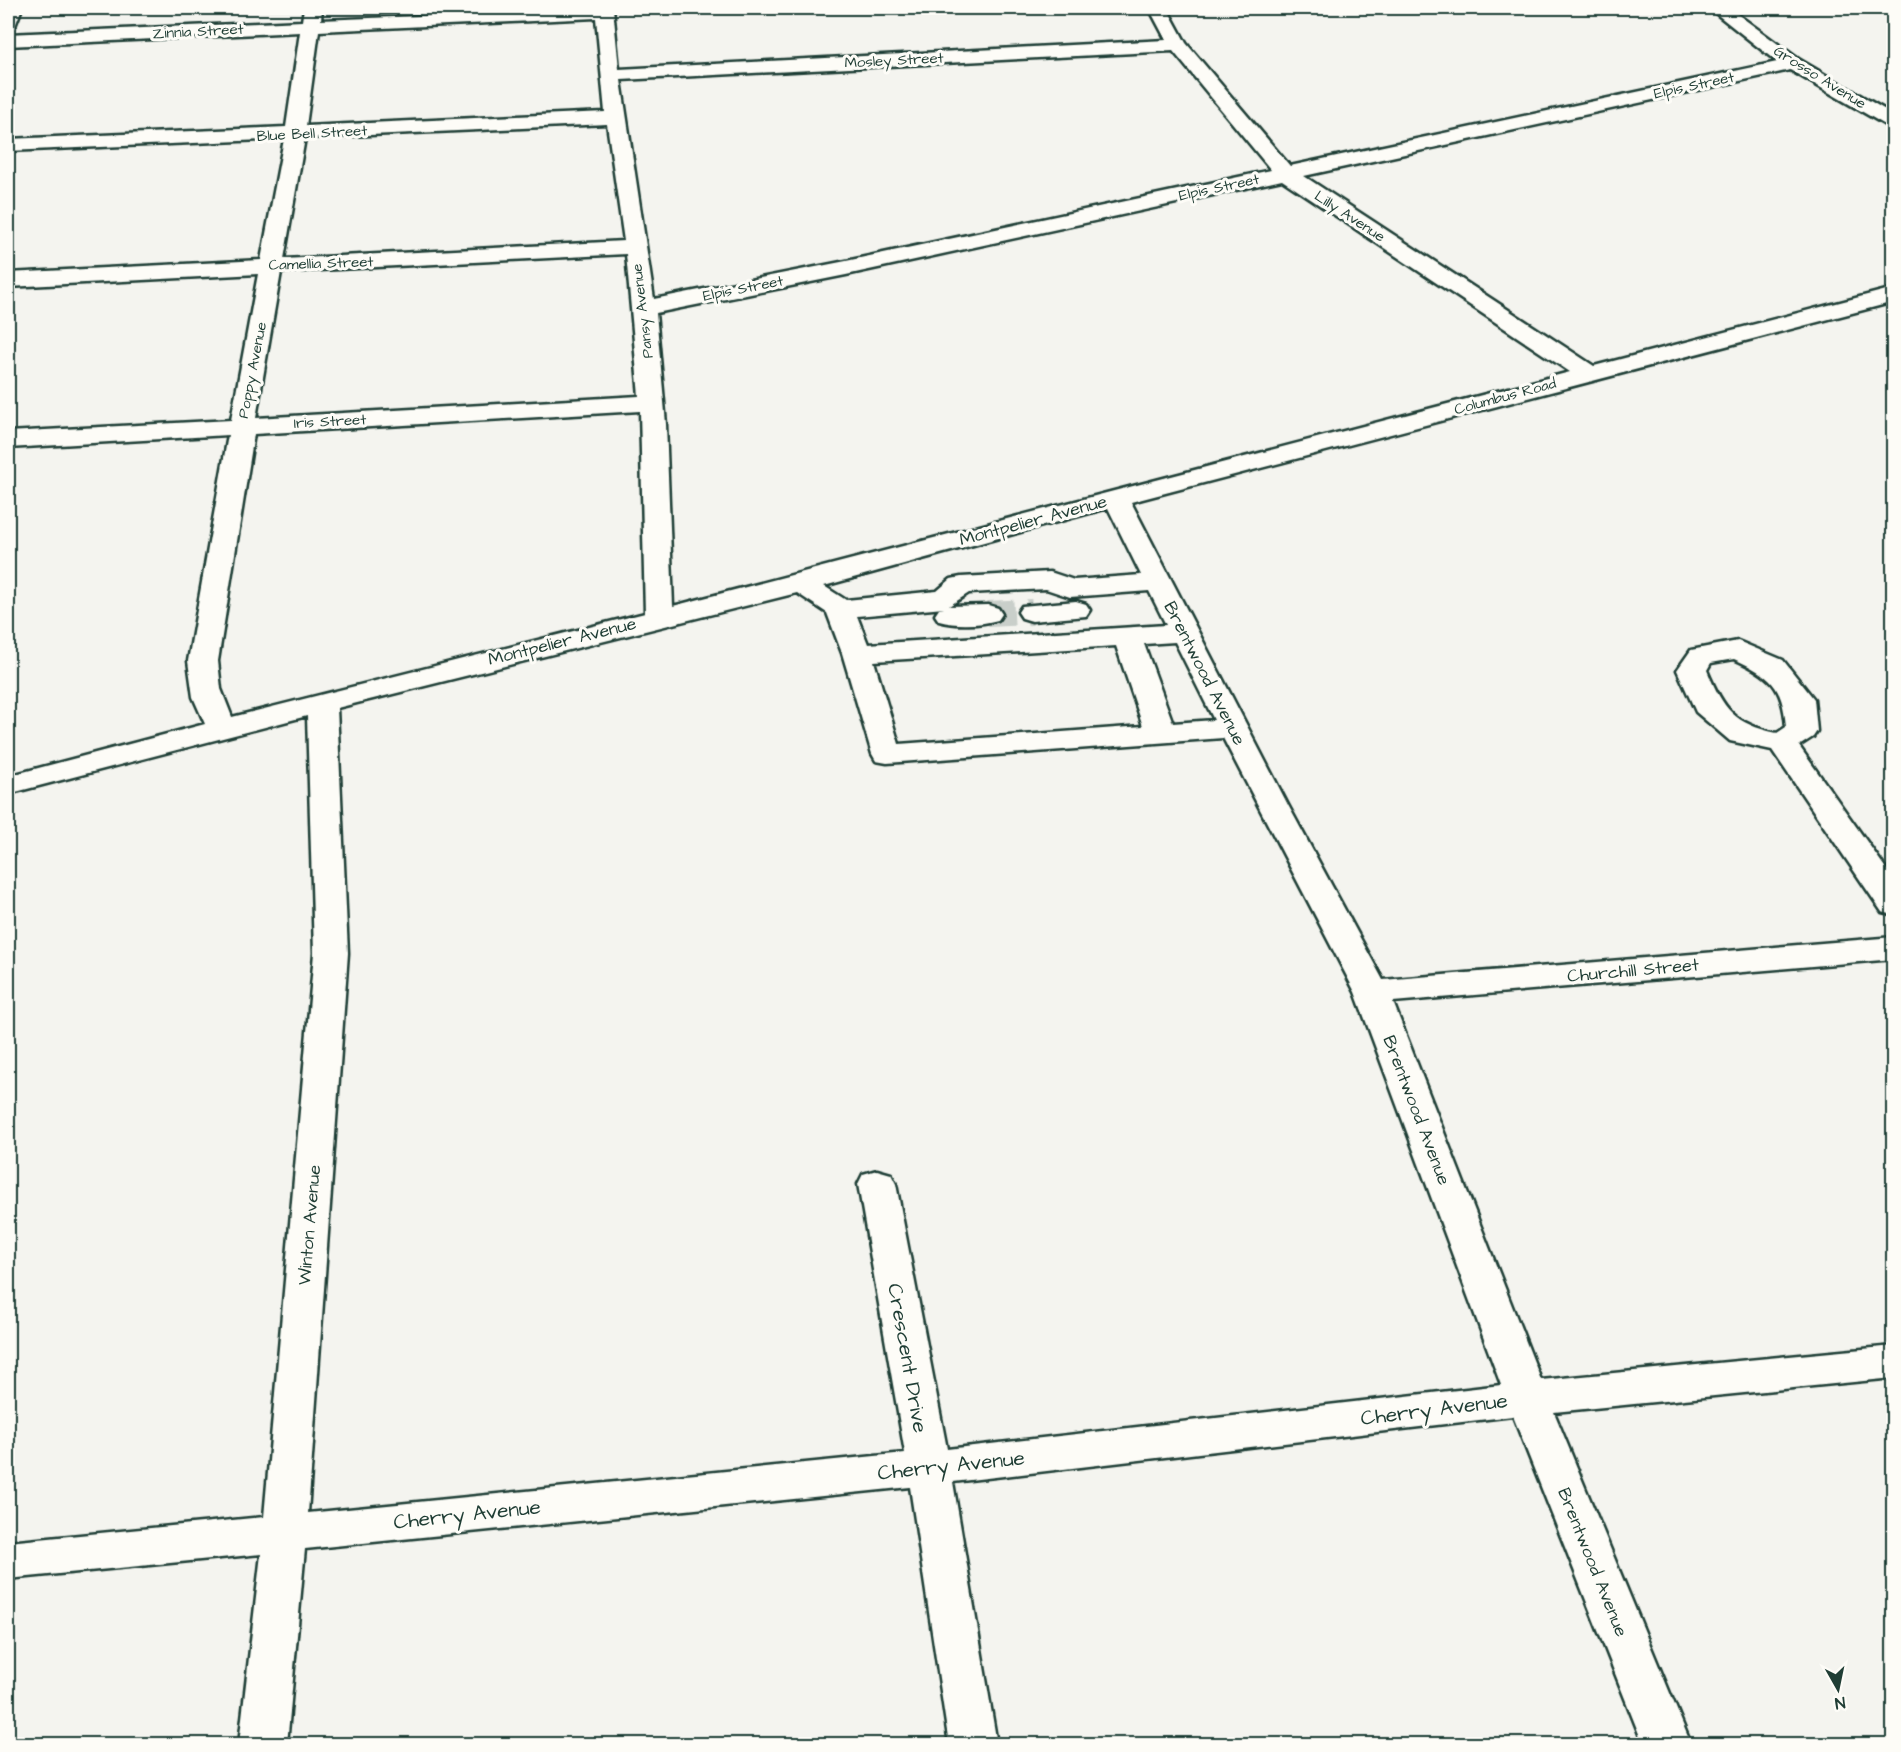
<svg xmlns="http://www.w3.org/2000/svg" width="1901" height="1752" viewBox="0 0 1901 1752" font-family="'Architects Daughter',sans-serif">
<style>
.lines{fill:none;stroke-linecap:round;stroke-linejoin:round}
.minor-tunnel{stroke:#c9cfca;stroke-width:26;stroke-dasharray:26 13;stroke-linecap:butt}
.minor-casing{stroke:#1f3d34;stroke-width:5}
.minor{fill:#fdfcf7;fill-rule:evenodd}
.labels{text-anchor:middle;stroke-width:6;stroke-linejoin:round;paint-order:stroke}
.far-street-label{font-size:15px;fill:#1f3d34;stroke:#fdfcf7}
.street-label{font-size:18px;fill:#1f3d34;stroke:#fdfcf7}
.near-street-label{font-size:21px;fill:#1f3d34;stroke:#fdfcf7}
</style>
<rect width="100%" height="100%" fill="#f4f4ef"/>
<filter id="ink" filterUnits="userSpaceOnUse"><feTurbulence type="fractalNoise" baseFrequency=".0167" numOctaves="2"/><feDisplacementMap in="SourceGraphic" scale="12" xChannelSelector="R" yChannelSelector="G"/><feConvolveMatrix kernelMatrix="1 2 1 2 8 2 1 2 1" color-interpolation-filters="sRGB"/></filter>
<g filter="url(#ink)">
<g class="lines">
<path class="minor-tunnel" d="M988 614 1032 612"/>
<g class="minor-casing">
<path id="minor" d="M8 8H22L15 26 8 28Z
M304 8H322L321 20 613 8 619 69 1166 40 1149 8H1167L1186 43 1290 166 1777 62 1709 8H1729L1800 60 1894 115V130L1790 70 1304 176 1594 366 1894 288V302L1131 502 1288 805 1383 980 1894 937V959L1393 1002 1541 1380 1894 1346V1378L1554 1412 1691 1744H1643L1513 1416 953 1482 997 1744H949L910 1487 305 1549 287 1744H239L261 1554 8 1579V1542L264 1517 314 953 307 716 8 794V776L205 724 193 697 188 661 228 435 8 448V432L231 420 258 274 8 287V273L261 260 284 139 8 151V139L286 127 300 32 8 46V34L302 21ZM596 18 605 112 306 126 319 31ZM1173 51 1271 170 846 261 654 299 621 80ZM607 124 624 241 284 259 305 138ZM1282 180 1570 372 673 606 666 424 656 313 846 275ZM626 254 639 396 256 418 281 272ZM640 411 645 613 232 717 221 689 218 661 254 434ZM1108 508 1141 575 1074 580 1050 572 961 577 951 579 937 591 846 600 824 586ZM1046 589 1070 597 1149 591 1166 625 868 644 857 616 944 608 939 609 935 615 939 621C957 626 980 625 998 620L1002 614 998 608 988 605 949 606 969 593ZM797 593 827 613 842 653 872 754 876 761 887 763 1223 738 1355 992 1501 1385 947 1449 896 1184 891 1174 877 1170 863 1174 858 1184 905 1453 308 1513 348 953 337 708ZM1175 642 1214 720 1173 723 1144 644ZM1116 646 1143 726 899 744 874 661Z
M1076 601 1086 604 1090 610 1086 616 1032 621 1022 618 1018 612 1022 606Z
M1738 641 1783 660 1814 699 1817 731 1813 737 1799 746 1894 880V915L1882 912 1772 750 1730 741 1696 712 1677 670 1691 650ZM1734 659C1771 676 1783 686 1786 727L1777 733C1734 724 1723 709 1707 670L1711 663Z"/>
</g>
<use href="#minor" class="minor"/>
</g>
</g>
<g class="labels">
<g class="far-street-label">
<text transform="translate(198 31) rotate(-3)" y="5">Zinnia Street</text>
<text transform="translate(894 60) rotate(-3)" y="5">Mosley Street</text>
<text transform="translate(1820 77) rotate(32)" y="5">Grosso Avenue</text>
<text transform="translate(1694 85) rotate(-12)" y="5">Elpis Street</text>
<text transform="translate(312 133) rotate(-3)" y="5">Blue Bell Street</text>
<text transform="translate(1219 187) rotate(-12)" y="5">Elpis Street</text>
<text transform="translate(1350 216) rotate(33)" y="5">Lilly Avenue</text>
<text transform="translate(321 263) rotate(-2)" y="5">Camellia Street</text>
<text transform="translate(743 288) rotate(-11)" y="5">Elpis Street</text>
<text transform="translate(642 311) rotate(-97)" y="5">Pansy Avenue</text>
<text transform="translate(252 370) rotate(-79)" y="5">Poppy Avenue</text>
<text transform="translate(1505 396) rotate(-15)" y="5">Columbus Road</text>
<text transform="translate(330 421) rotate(-3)" y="5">Iris Street</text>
</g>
<g class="street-label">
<text transform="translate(1033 520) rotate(-15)" y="6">Montpelier Avenue</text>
<text transform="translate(562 641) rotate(-14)" y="6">Montpelier Avenue</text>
<text transform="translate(1205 673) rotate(63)" y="6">Brentwood Avenue</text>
<text transform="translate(1633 970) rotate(-5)" y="6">Churchill Street</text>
<text transform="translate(1417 1110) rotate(69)" y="6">Brentwood Avenue</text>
<text transform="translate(309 1225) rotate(-85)" y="6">Winton Avenue</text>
<text transform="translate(1593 1562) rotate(68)" y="6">Brentwood Avenue</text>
</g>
<g class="near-street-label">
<text transform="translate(908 1358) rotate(80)" y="7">Crescent Drive</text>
<text transform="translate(1434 1409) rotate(-7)" y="7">Cherry Avenue</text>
<text transform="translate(951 1465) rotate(-6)" y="7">Cherry Avenue</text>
<text transform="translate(467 1514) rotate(-6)" y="7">Cherry Avenue</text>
</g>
</g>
<rect width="1901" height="1752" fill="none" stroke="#fdfcf7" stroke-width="30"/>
<rect x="15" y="15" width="1871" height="1722" fill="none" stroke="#1f3d34" stroke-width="2" filter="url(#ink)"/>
<g transform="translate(1838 1689) rotate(171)" stroke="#fdfcf7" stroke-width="4.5" paint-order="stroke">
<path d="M0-4.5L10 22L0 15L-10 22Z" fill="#1f3d34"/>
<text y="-9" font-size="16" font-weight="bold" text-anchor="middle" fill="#1f3d34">N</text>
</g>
</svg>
